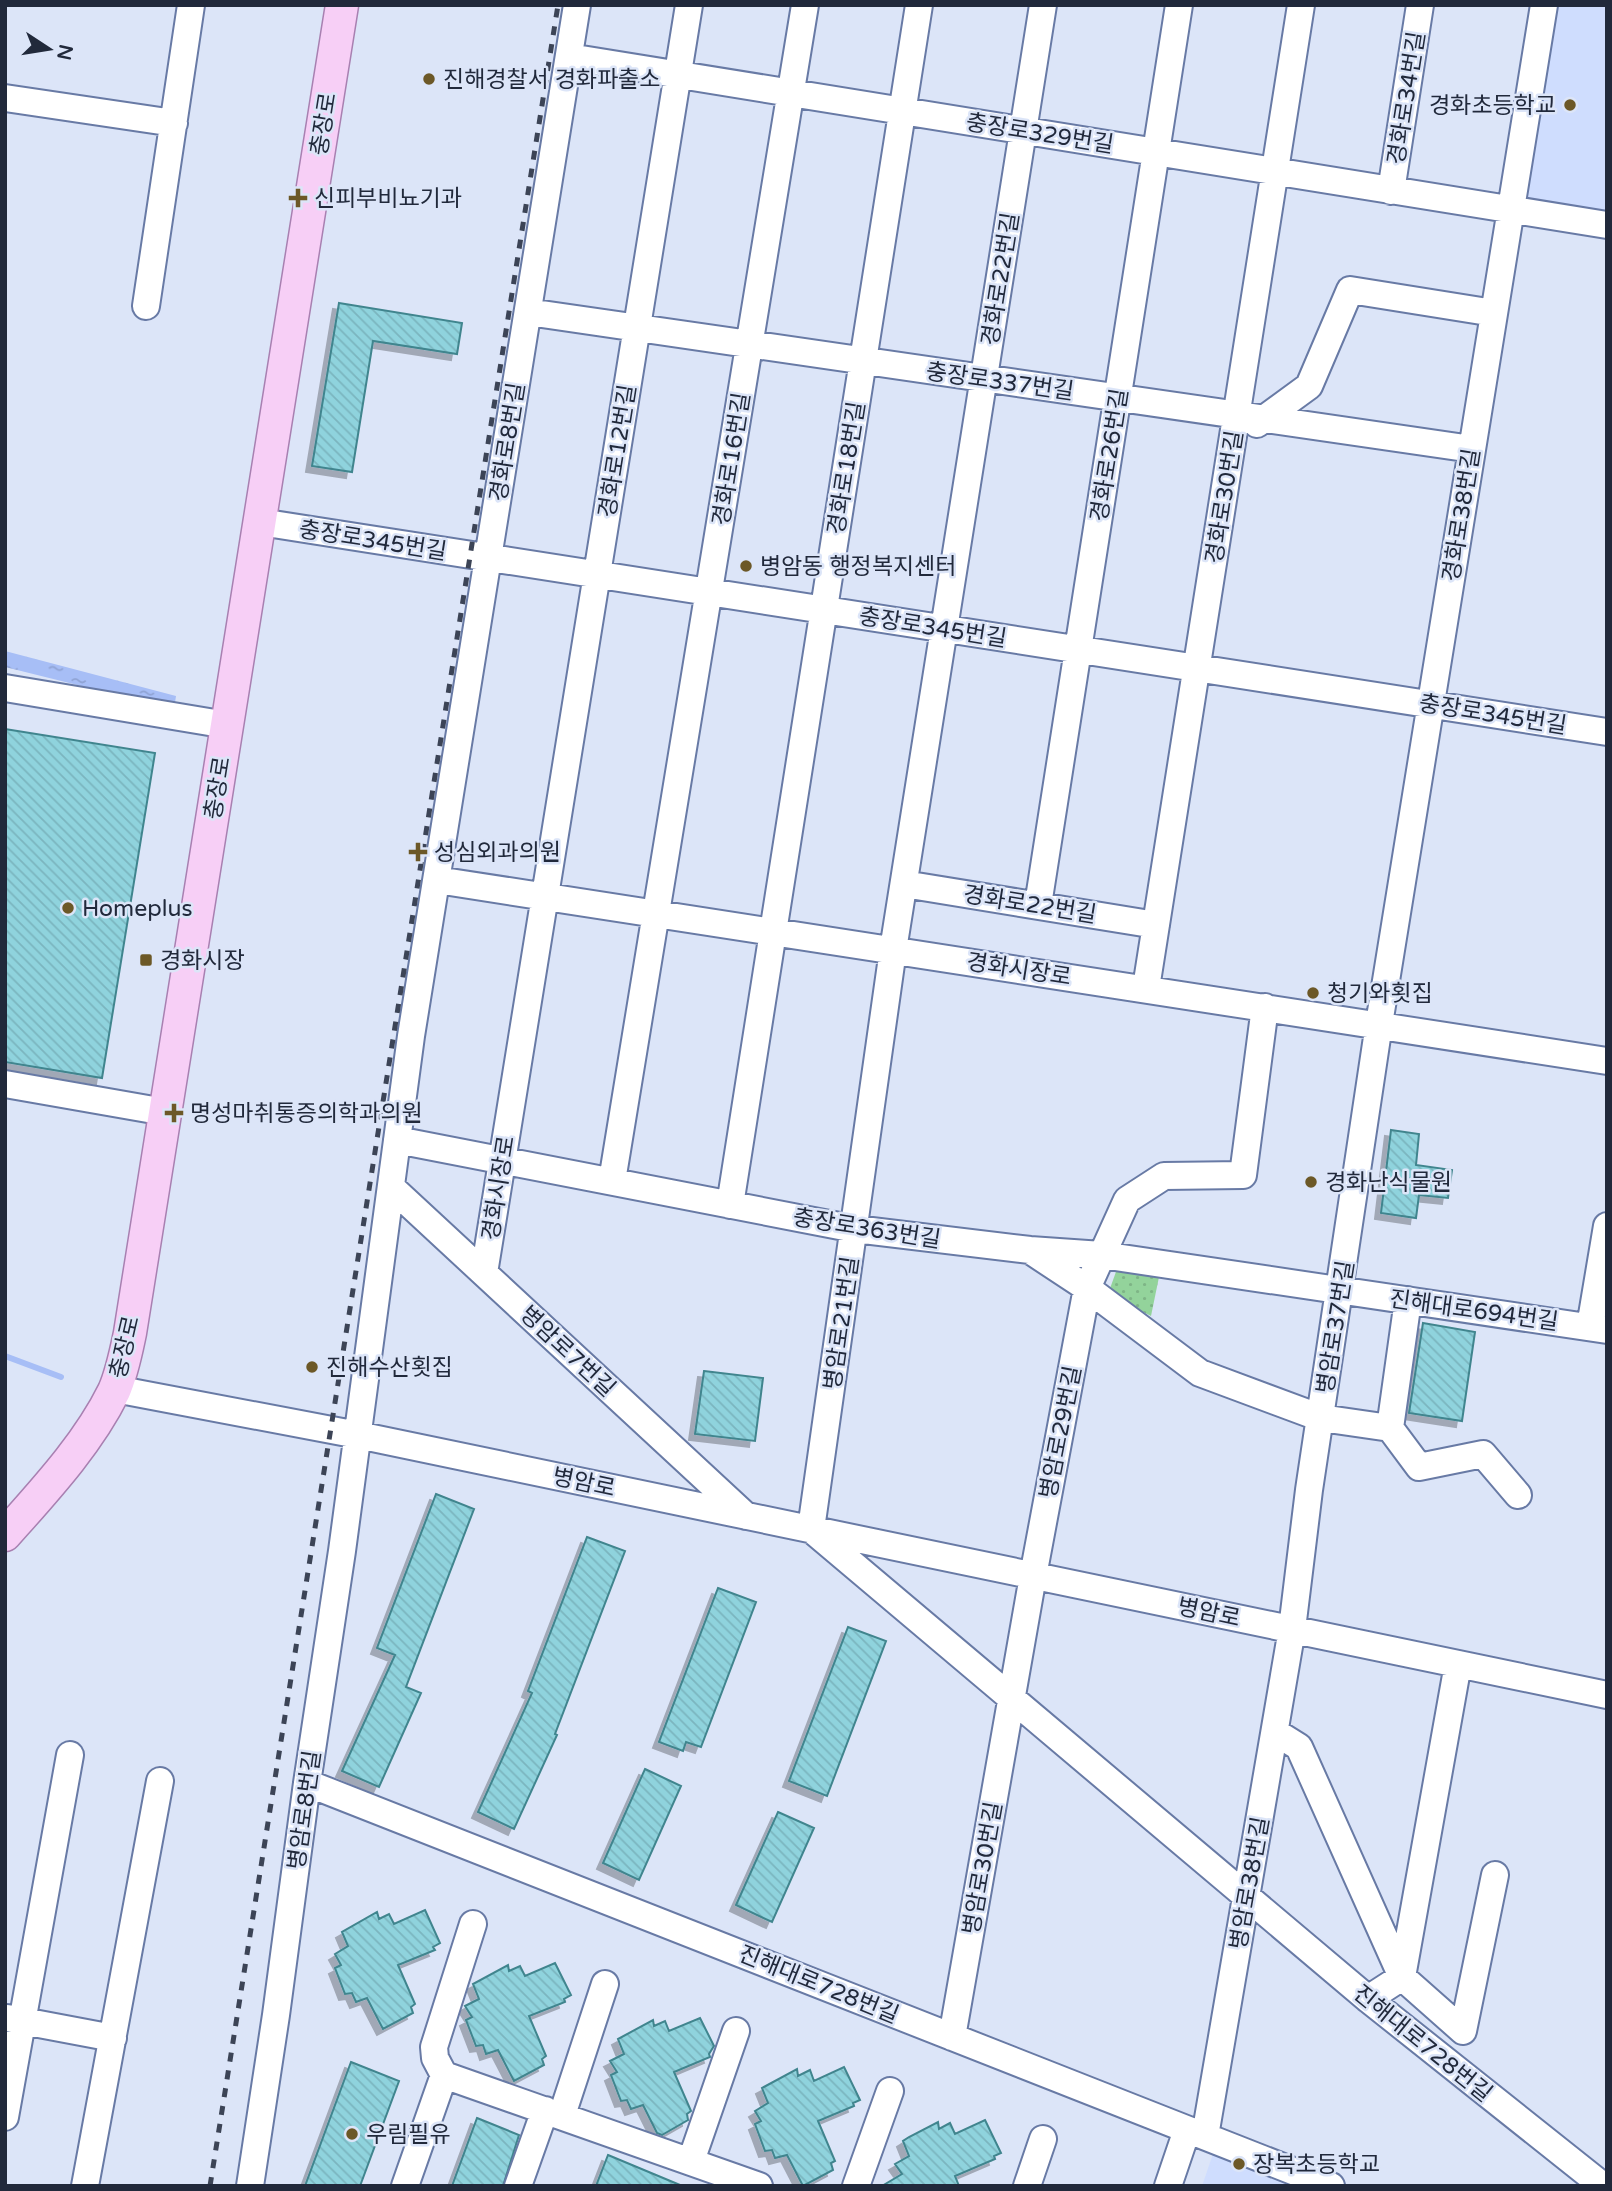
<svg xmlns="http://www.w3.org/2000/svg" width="1612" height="2191" viewBox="0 0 1612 2191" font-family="'Varela Round','Noto Sans KR',sans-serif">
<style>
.built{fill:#cfddfe}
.grass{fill:url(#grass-dots)}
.water{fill:url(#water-ripples)}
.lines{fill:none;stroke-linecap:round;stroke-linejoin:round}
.stream{stroke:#a7bef6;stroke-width:6}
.building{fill:url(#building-back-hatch);stroke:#41858e;stroke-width:2;filter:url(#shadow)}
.minor-casing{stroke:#687aa5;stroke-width:30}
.major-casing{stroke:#a880b1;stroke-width:35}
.minor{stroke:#fff;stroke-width:26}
.major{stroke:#f7cff6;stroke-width:32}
.rail{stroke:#3c4456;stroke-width:5;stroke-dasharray:9 9;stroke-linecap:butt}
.poi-dot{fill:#6c5827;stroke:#dce5f8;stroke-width:2.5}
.labels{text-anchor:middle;stroke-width:5;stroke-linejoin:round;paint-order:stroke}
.poi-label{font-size:23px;fill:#21293b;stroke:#dce5f8;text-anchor:start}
.street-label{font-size:23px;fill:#21293b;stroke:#dce5f8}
</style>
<defs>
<pattern id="grass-dots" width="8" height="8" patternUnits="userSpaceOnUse" patternTransform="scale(1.75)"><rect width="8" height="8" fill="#93d39b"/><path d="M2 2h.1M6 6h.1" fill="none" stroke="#7eb586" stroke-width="1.8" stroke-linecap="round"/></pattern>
<pattern id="water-ripples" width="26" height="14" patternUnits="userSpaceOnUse" patternTransform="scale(1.75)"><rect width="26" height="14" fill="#a7bef6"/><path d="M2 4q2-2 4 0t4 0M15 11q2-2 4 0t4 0" fill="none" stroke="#8fa3d4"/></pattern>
<pattern id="building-back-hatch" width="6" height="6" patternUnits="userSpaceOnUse" patternTransform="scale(1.75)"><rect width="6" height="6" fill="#8fd3dd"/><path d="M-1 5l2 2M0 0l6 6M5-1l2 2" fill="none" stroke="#7bb5bf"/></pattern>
<filter id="shadow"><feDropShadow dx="-6" dy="6" stdDeviation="0" flood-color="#0004"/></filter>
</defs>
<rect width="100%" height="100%" fill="#dce5f8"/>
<path class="built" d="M1550 5H1607V215L1517 205Z
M1217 2142 1320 2186H1202Z"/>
<path class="grass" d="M1117 1269 1159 1277 1151 1316 1108 1294Z"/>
<path class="water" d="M5 651 176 696 174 709 5 667Z"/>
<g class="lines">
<path class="stream" d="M5 1356 61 1377"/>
</g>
<path class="building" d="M339 303 462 323 457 354 373 341 352 472 312 466Z
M5 729 155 753 102 1078 5 1062Z
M1391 1130 1419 1134 1416 1165 1452 1170 1448 1198 1419 1195 1416 1218 1381 1213Z
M1423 1323 1475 1332 1462 1421 1409 1413Z
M704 1371 763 1378 755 1441 695 1434Z
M436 1494 474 1509 406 1687 421 1693 379 1787 342 1771 395 1655 377 1648Z
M587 1537 625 1551 555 1734 557 1735 514 1829 478 1812 532 1693 528 1691Z
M718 1588 756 1602 701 1747 686 1742 683 1751 659 1742Z
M848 1627 886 1641 827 1796 789 1781Z
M645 1769 681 1786 639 1880 603 1863Z
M778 1812 814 1828 772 1922 736 1905Z
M425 1910 440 1943 433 1947 435 1950 398 1965 415 2004 411 2007 413 2013 383 2029 367 1998 356 2002 352 1993 345 1994 335 1968 341 1965 335 1954 348 1946 342 1932 377 1912 379 1919 389 1914 394 1924Z
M555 1963 571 1995 564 1999 565 2002 529 2016 546 2056 542 2059 544 2065 514 2081 498 2050 486 2054 483 2045 476 2046 466 2020 472 2017 465 2006 479 1999 473 1984 508 1965 509 1971 520 1966 525 1976Z
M700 2018 714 2046 709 2054 710 2057 674 2072 691 2111 687 2114 688 2120 662 2135 657 2133 643 2105 631 2109 627 2100 621 2101 611 2075 617 2072 610 2061 624 2054 618 2039 653 2020 654 2026 665 2021 669 2031Z
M351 2062 399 2081 360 2186H305Z
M844 2067 860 2100 853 2103 854 2106 818 2121 835 2161 831 2163 833 2170 803 2186 787 2155 775 2158 772 2150 765 2151 755 2124 761 2121 755 2111 768 2103 762 2088 797 2069 798 2076 810 2070 814 2081Z
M477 2118 519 2135 503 2186H452Z
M985 2120 1001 2153 994 2156 995 2159 955 2176 959 2186H882L902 2174 895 2164 909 2156 903 2141 909 2137 938 2122 939 2129 950 2123 955 2134Z
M608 2155 680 2185V2186H596Z"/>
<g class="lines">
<g class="minor-casing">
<path id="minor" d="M1043 5 893 950 811 1529 1368 1999 1603 2186
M569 57 1607 225
M5 98 174 123
M1391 191 1420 5
M146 306 191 5
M528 312 1472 449
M1257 424 1309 386 1350 290 1494 313
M260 522 1607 732
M5 688 227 725
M437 880 1607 1061
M904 884 1156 925
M1038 905 1179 5
M1146 988 1301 5
M5 1084 165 1112
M397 1140 855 1229 1030 1250 1102 1255 1607 1330
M612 1181 805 5
M391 1187 746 1516
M730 1205 919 5
M1031 1251 1087 1288 1200 1373 1321 1418 1390 1428 1419 1467 1483 1454 1518 1495
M484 1273 689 5
M1590 1327 1607 1226
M115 1389 358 1435 1607 1695
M1390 1428 1408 1300
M1275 1732 1299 1747 1402 1977 1463 2031 1495 1875
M307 1783 1331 2186
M473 1924 434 2047 435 2058 444 2075 759 2186
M1368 1999 1402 1977 1458 1664
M7 2018 113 2038
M952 2037 1033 1576 1087 1288 1127 1200 1164 1176 1243 1175 1265 1007
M562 2115 605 1984
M5 2117 70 1755
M1205 2136 1292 1629 1309 1490 1379 1024 1544 5
M691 2161 736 2031
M85 2186 160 1781
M250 2186 276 2015 307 1783 342 1551 411 1036 577 5
M405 2186 444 2075
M518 2186 545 2110
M856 2186 890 2091
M1027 2186 1043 2139
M1168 2186 1187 2130"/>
</g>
<g class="major-casing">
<path id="major" d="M5 1535C44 1491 88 1444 114 1391 122 1373 126 1352 130 1333L342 5"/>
</g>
<use href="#minor" class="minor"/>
<use href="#major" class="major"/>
<path class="rail" d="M210 2186 558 5"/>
</g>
<g class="poi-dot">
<circle cx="429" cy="79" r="7"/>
<circle cx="1570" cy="105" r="7"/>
<path d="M294.5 187.5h7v7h7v7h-7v7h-7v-7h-7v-7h7z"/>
<circle cx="746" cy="566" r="7"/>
<path d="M414.5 841.5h7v7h7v7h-7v7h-7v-7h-7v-7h7z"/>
<circle cx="68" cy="908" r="7"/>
<rect x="139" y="953" width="14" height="14" rx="3.5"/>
<circle cx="1313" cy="993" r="7"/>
<path d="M170.5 1102.5h7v7h7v7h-7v7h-7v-7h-7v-7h7z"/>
<circle cx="1311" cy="1182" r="7"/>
<circle cx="312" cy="1367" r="7"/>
<circle cx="352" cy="2134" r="7"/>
<circle cx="1239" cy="2164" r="7"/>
</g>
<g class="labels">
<g class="poi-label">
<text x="443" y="87">진해경찰서 경화파출소</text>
<text x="1556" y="113" text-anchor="end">경화초등학교</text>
<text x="314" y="206">신피부비뇨기과</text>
<text x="760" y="574">병암동 행정복지센터</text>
<text x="434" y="860">성심외과의원</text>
<text x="82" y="916">Homeplus</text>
<text x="160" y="968">경화시장</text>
<text x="1327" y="1001">청기와횟집</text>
<text x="190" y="1121">명성마취통증의학과의원</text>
<text x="1325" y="1190">경화난식물원</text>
<text x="326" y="1375">진해수산횟집</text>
<text x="366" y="2142">우림필유</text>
<text x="1253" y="2172">장복초등학교</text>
</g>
<g class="street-label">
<text transform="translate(1406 98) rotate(-81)" y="8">경화로34번길</text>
<text transform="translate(323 124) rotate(-81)" y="8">충장로</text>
<text transform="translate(1040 133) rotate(9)" y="8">충장로329번길</text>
<text transform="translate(1000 279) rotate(-81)" y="8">경화로22번길</text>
<text transform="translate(1000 381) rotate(8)" y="8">충장로337번길</text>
<text transform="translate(507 442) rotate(-81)" y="8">경화로8번길</text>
<text transform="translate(617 451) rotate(-81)" y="8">경화로12번길</text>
<text transform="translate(1109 455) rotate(-81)" y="8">경화로26번길</text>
<text transform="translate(731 459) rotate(-81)" y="8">경화로16번길</text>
<text transform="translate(846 468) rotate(-81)" y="8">경화로18번길</text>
<text transform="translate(1224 497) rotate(-81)" y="8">경화로30번길</text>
<text transform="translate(1461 515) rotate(-81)" y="8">경화로38번길</text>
<text transform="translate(373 540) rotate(9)" y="8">충장로345번길</text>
<text transform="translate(933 627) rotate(9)" y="8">충장로345번길</text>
<text transform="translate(1493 714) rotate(9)" y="8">충장로345번길</text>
<text transform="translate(217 788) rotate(-81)" y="8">충장로</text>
<text transform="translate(1030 904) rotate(9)" y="8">경화로22번길</text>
<text transform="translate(1019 969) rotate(9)" y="8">경화시장로</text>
<text transform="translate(498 1188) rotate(-81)" y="8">경화시장로</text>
<text transform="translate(867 1228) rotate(9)" y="8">충장로363번길</text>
<text transform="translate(1474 1310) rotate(8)" y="8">진해대로694번길</text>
<text transform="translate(841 1323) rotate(-82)" y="8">병암로21번길</text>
<text transform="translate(1335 1327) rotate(-81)" y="8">병암로37번길</text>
<text transform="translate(124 1347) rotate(-77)" y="8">충장로</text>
<text transform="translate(568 1351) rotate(43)" y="8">병암로7번길</text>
<text transform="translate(1060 1432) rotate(-79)" y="8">병암로29번길</text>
<text transform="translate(584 1482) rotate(12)" y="8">병암로</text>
<text transform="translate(1209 1612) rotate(12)" y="8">병암로</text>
<text transform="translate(304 1810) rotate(-82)" y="8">병암로8번길</text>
<text transform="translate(982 1868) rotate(-80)" y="8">병암로30번길</text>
<text transform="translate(1249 1883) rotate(-80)" y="8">병암로38번길</text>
<text transform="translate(819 1984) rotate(22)" y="8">진해대로728번길</text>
<text transform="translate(1423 2043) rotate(39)" y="8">진해대로728번길</text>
</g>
</g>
<rect width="1612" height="2191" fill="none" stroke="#21293b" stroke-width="14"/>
<g transform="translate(49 49) rotate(102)" stroke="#dce5f8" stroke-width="5" paint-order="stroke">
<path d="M0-5L12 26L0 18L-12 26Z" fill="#21293b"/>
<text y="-10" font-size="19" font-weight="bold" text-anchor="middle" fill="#21293b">N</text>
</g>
</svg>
